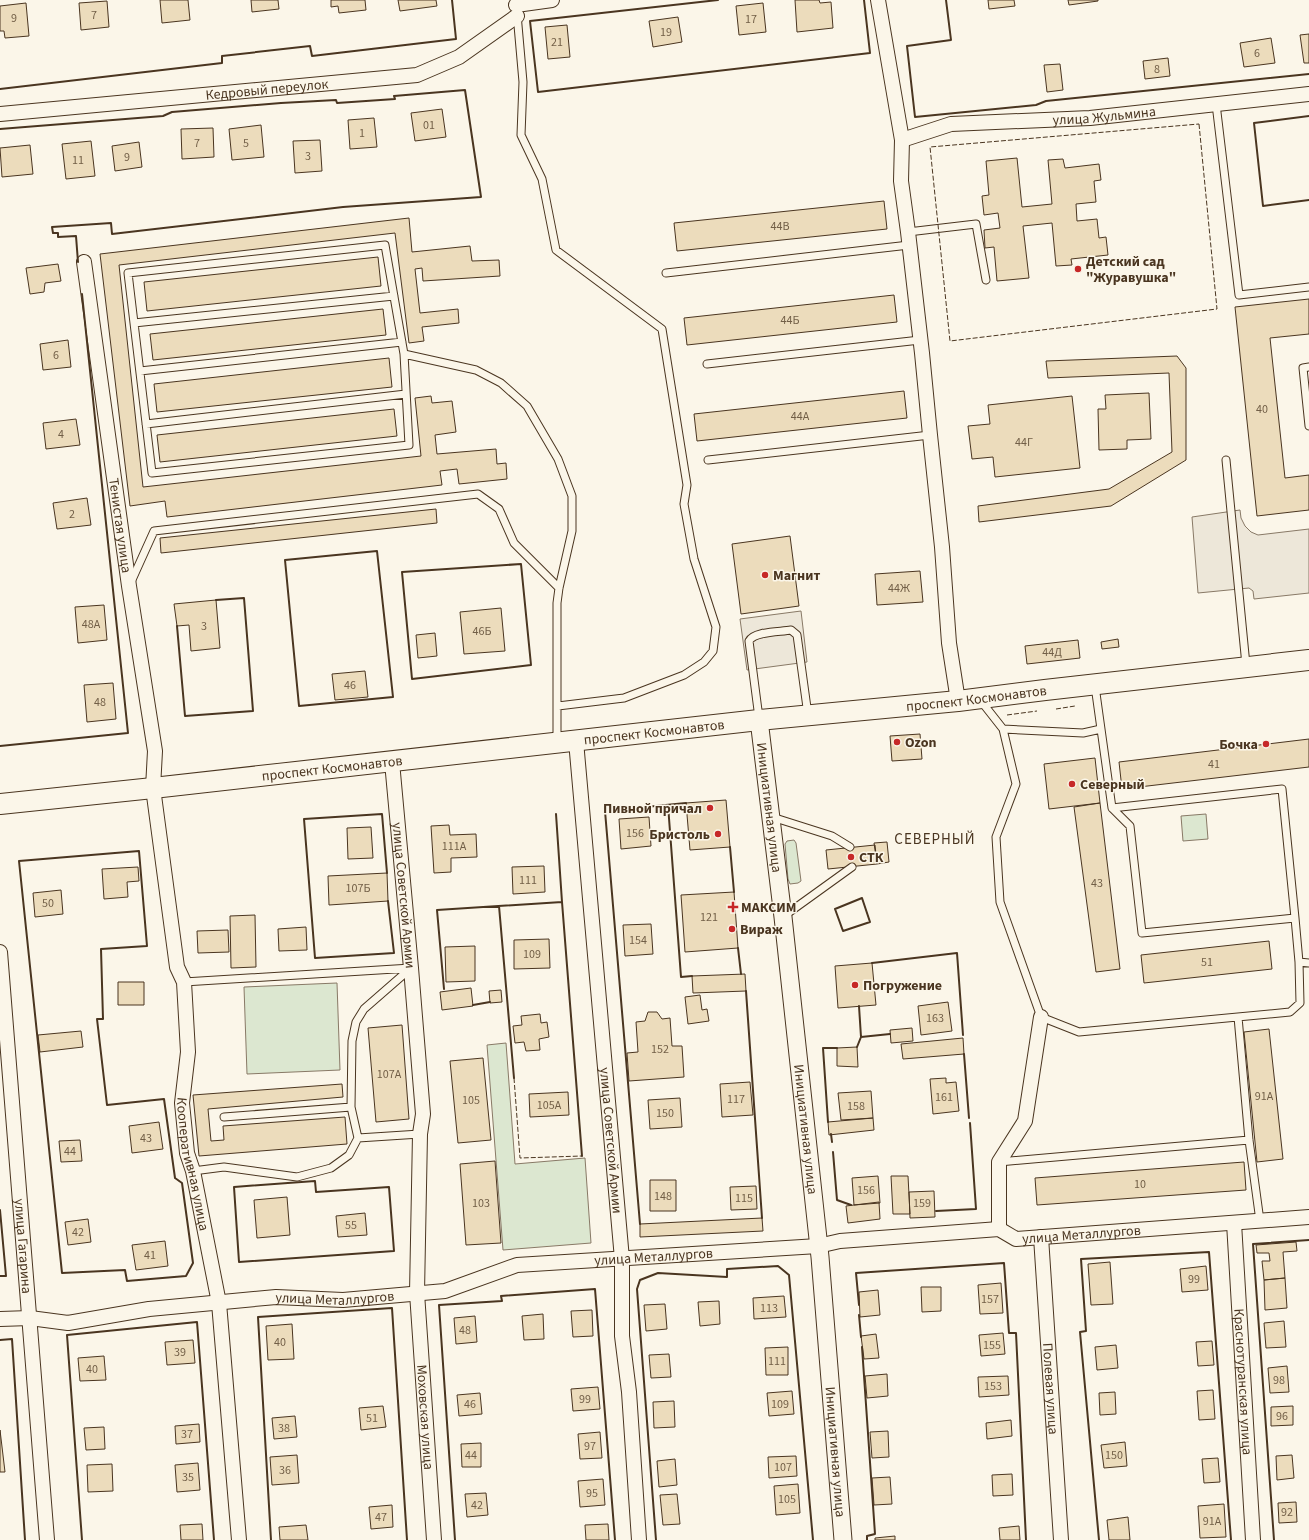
<svg xmlns="http://www.w3.org/2000/svg" width="1309" height="1540" viewBox="0 0 1309 1540" font-family="'Source Sans 3',sans-serif">
<style>
.green{fill:#dce7d0;stroke:#887966}
.parking{fill:#ede7d9;stroke:#887966}
.building{fill:#ecdcbc;stroke:#4a3520}
.lines{fill:none;stroke-linecap:round;stroke-linejoin:round}
.service-casing{stroke:#4a3520;stroke-width:9}
.minor-casing{stroke:#4a3520;stroke-width:16}
.tertiary-casing{stroke:#4a3520;stroke-width:19}
.secondary-casing{stroke:#4a3520;stroke-width:22}
.service{stroke:#fbf6e9;stroke-width:7}
.minor{stroke:#fbf6e9;stroke-width:14}
.tertiary{stroke:#fbf6e9;stroke-width:17}
.secondary{stroke:#fbf6e9;stroke-width:20}
.fence{stroke:#4a3520;stroke-width:1;stroke-dasharray:5 2;stroke-linecap:butt}
.wall{stroke:#4a3520;stroke-width:2}
.poi-dot{fill:#c62828;stroke:#fbf6e9;stroke-width:1.5}
.labels{text-anchor:middle;stroke-width:3;stroke-linejoin:round;paint-order:stroke}
.number-label{font-size:12px;fill:#725f47}
.street-label{font-size:14px;fill:#4a3520;stroke:#fbf6e9}
.poi-label{font-size:14px;font-weight:bold;fill:#4a3520;stroke:#fbf6e9;text-anchor:start}
.neighbourhood-label{font-size:15px;letter-spacing:1px;fill:#4a3520;stroke:#fbf6e9}
</style>
<rect width="100%" height="100%" fill="#fbf6e9"/>
<path class="green" d="M1206 814 1208 839 1183 841 1181 816Z
M794 840 796 843 801 881 798 883 790 884 788 879 785 844 787 841Z
M337 983 340 1070 247 1074 244 987Z
M506 1043 515 1164 585 1158 591 1243 503 1250 487 1045Z"/>
<path class="parking" d="M1240 510 1241 518 1245 526 1251 532 1258 535 1309 529V593L1254 599 1253 591 1249 588 1198 593 1192 517Z
M801 611 807 662 747 670 740 619Z"/>
<path class="building" d="M160 0H188L190 20 162 23Z
M251 0H278L279 9 252 12Z
M331 0H365L366 10 339 13 338 6 331 7Z
M398 0H436L437 6 400 11Z
M795 0H819L820 3 831 2 833 28 797 32Z
M988 0H1014L1015 6 989 9Z
M1068 0H1098V1L1069 5Z
M107 1 109 27 81 30 79 3Z
M26 3 29 36 5 38 4 31H0V6Z
M763 3 766 32 739 35 736 6Z
M678 17 682 42 653 47 649 21Z
M567 25 570 57 548 59 545 27Z
M1309 34V63H1304L1300 35Z
M1271 38 1275 63 1244 67 1240 43Z
M1168 58 1170 76 1145 79 1143 61Z
M1060 64 1063 90 1047 92 1044 65Z
M442 109 446 137 415 141 411 113Z
M374 118 377 147 350 149 348 120Z
M261 125 264 157 232 160 229 129Z
M213 128 214 157 182 159 181 129Z
M320 140 322 171 295 173 293 141Z
M91 141 95 176 66 179 62 144Z
M139 142 142 167 115 171 112 146Z
M30 145 33 174 2 177 0 148Z
M1017 158 1022 207 1052 204 1048 160 1063 159 1065 168 1099 164 1101 180 1094 181 1096 202 1076 204 1077 221 1097 219 1099 238 1106 237 1108 255 1071 259 1072 265 1056 266 1052 223 1023 226 1029 278 997 281 994 247 985 248 984 230 1000 228 998 213 984 215 982 196 989 195 986 161Z
M884 201 887 229 677 251 674 223Z
M409 218 412 252 470 246 472 261 499 260 500 276 423 281 422 268 415 269 420 313 458 309 459 323 422 327 424 341 409 343 395 233 119 265 143 487 421 456 415 398 431 396 432 403 452 401 456 432 435 435 437 454 496 449 497 464 506 463 507 479 459 484 457 469 440 471 442 485 167 517 165 501 130 506 100 254Z
M378 257 381 286 147 311 144 282Z
M58 264 61 281 45 283 44 292 30 294 26 268Z
M894 295 897 322 687 345 684 318Z
M1309 299V334L1270 338 1285 478 1309 475V510L1257 516 1235 307Z
M383 309 386 335 153 360 150 334Z
M68 340 71 367 43 370 40 344Z
M1177 356 1186 368V460L1111 506 979 522 978 506 1109 489 1172 452 1169 373 1048 378 1046 361Z
M389 358 392 387 157 412 154 384Z
M904 391 907 418 697 441 694 414Z
M1149 393 1151 439 1127 440V449L1099 450 1098 409H1106L1105 395Z
M1072 396 1080 468 995 477 993 457 972 459 968 426 990 424 988 405Z
M394 409 397 436 160 462 157 435Z
M76 419 80 445 46 449 43 423Z
M87 498 91 525 57 529 53 503Z
M436 509 437 523 161 553 160 538Z
M790 536 799 606 741 614 732 544Z
M920 571 923 602 877 605 875 574Z
M216 600 220 648 191 651 189 625 177 626 174 604Z
M104 605 107 640 78 643 75 607Z
M501 608 505 651 464 654 460 612Z
M435 633 437 656 418 658 416 635Z
M1118 639 1119 647 1102 649 1101 642Z
M1078 640 1080 658 1027 664 1025 646Z
M365 671 368 697 335 700 332 674Z
M113 683 116 719 87 722 84 685Z
M920 734 922 759 892 761 890 736Z
M1309 739V767L1122 789 1119 762Z
M1095 758 1100 803 1049 809 1044 764Z
M726 800 730 847 690 850 686 803Z
M1100 803 1120 969 1096 972 1074 807Z
M649 817 651 846 621 849 619 819Z
M449 825 450 835 476 834 477 857 451 858V872L434 873 431 826Z
M371 827 373 858 348 859 347 828Z
M887 842 889 862 877 864 874 843Z
M875 845 877 864 828 869 826 850Z
M544 866 545 892 513 894 512 867Z
M138 867 139 881 127 882 128 897 104 899 102 869Z
M387 873 388 901 329 905 328 876Z
M61 890 63 914 35 917 33 893Z
M734 892 738 948 685 952 681 895Z
M255 915 256 967 231 968 230 916Z
M651 924 653 954 625 956 623 925Z
M306 927 307 950 279 951 278 929Z
M228 930 229 952 198 953 197 931Z
M549 939 550 968 514 969V940Z
M1269 941 1272 969 1144 983 1141 955Z
M475 946V981L446 982 445 947Z
M872 963 876 1005 838 1008 835 966Z
M745 974 746 991 693 993 692 976Z
M118 982H144V1005H118Z
M471 988 473 1006 442 1010 440 992Z
M501 990 502 1002 490 1003 489 991Z
M700 995 702 1010 707 1009 709 1021 688 1024 685 997Z
M948 1002 952 1031 921 1035 918 1006Z
M648 1012H657L662 1019 670 1018 672 1046H682L684 1077 629 1081 627 1053 638 1052 636 1022 645 1021Z
M540 1014 541 1023 547 1022 549 1037 539 1039 540 1050 526 1051 524 1042 515 1043 513 1026 522 1025 521 1016Z
M402 1025 409 1119 376 1122 368 1028Z
M912 1028 913 1041 891 1043 890 1030Z
M1269 1029 1283 1159 1257 1162 1244 1032Z
M81 1031 83 1047 40 1052 38 1035Z
M963 1038 964 1054 903 1059 901 1044Z
M857 1047 858 1067 837 1066V1048Z
M483 1058 491 1140 458 1143 450 1061Z
M946 1078V1083L956 1082 959 1111 933 1114 930 1079Z
M750 1082 753 1115 722 1117 720 1084Z
M342 1084 343 1097 208 1109 211 1141 224 1140 223 1126 345 1117 347 1144 199 1156 193 1095Z
M871 1091 873 1118 841 1120 838 1093Z
M568 1092 569 1115 530 1117 529 1094Z
M680 1098 682 1127 650 1129 648 1100Z
M873 1118 874 1130 829 1135 828 1122Z
M159 1122 163 1149 132 1153 129 1126Z
M80 1140 82 1161 61 1162 59 1141Z
M495 1161 501 1243 466 1245 460 1164Z
M1244 1162 1246 1190 1037 1205 1035 1178Z
M878 1176 880 1203 854 1205 852 1178Z
M891 1176H908L910 1214H893Z
M650 1180H676V1211H650Z
M756 1186 757 1209 731 1210 730 1187Z
M934 1191 935 1217 910 1218 909 1192Z
M287 1197 290 1235 257 1238 254 1200Z
M879 1202 880 1219 848 1223 846 1206Z
M365 1213 367 1235 338 1237 336 1216Z
M762 1218 763 1231 640 1237V1224Z
M88 1219 91 1242 68 1245 65 1222Z
M165 1241 168 1266 136 1270 132 1245Z
M1296 1242 1297 1251 1283 1252 1285 1278 1264 1280 1262 1261H1270L1269 1253H1257L1256 1245Z
M1110 1262 1113 1304 1091 1305 1088 1264Z
M1206 1266 1208 1290 1182 1292 1180 1269Z
M1285 1278 1287 1308 1265 1310 1264 1280Z
M1001 1283 1003 1313 980 1314 978 1285Z
M921 1287H941V1311L922 1312Z
M878 1290 880 1315 860 1317 859 1292Z
M784 1296 786 1317 754 1319 753 1298Z
M719 1301 720 1324 700 1326 698 1302Z
M665 1304 667 1329 646 1331 644 1305Z
M592 1310 593 1336 573 1337 571 1311Z
M543 1314 544 1339 524 1340 522 1316Z
M475 1316 477 1342 456 1344 454 1318Z
M1284 1321 1286 1347 1266 1348 1264 1323Z
M292 1324 294 1359 268 1360 266 1326Z
M1003 1333 1005 1354 981 1356 979 1335Z
M876 1334 879 1358 864 1359 861 1336Z
M193 1340 195 1363 167 1365 165 1342Z
M1212 1341 1214 1365 1198 1366 1196 1342Z
M1116 1345 1118 1368 1097 1370 1095 1347Z
M788 1347V1375H766L765 1348Z
M669 1354 671 1377 651 1378 649 1355Z
M104 1356 106 1380 80 1381 78 1358Z
M1287 1366 1289 1392 1270 1393 1268 1368Z
M887 1374 888 1396 867 1398 865 1376Z
M1008 1376 1009 1395 979 1397 978 1377Z
M598 1387 600 1409 573 1411 571 1389Z
M1213 1390 1215 1419 1199 1420 1197 1391Z
M792 1391 794 1414 769 1416 767 1393Z
M1115 1392 1116 1414 1100 1415 1099 1393Z
M480 1393 482 1414 459 1416 457 1395Z
M674 1401 675 1427 654 1428 653 1402Z
M383 1406 386 1427 361 1430 359 1408Z
M1293 1406V1425L1271 1426V1407Z
M295 1416 297 1437 274 1439 272 1418Z
M1011 1420 1012 1436 987 1439 986 1423Z
M199 1424 200 1442 176 1444 175 1426Z
M104 1427 105 1449 86 1450 84 1428Z
M0 1430 5 1472H0Z
M888 1431 889 1457 872 1458 870 1432Z
M600 1432 602 1458 580 1459 578 1434Z
M1125 1442 1127 1466 1104 1468 1101 1445Z
M481 1443V1467H462L461 1444Z
M297 1455 299 1483 272 1485 270 1457Z
M1292 1455 1294 1478 1277 1480 1276 1456Z
M796 1456 797 1476 769 1478 768 1457Z
M1218 1458 1220 1482 1204 1483 1202 1459Z
M675 1459 677 1485 659 1487 657 1461Z
M198 1463 200 1490 177 1492 175 1465Z
M112 1464 113 1491 88 1492 87 1465Z
M1012 1474 1013 1495 993 1496 992 1475Z
M890 1477 892 1504 874 1505 872 1478Z
M603 1479 605 1505 580 1507 578 1481Z
M798 1484 800 1513 776 1515 774 1486Z
M486 1493 488 1515 467 1517 465 1494Z
M677 1494 680 1524 663 1525 660 1495Z
M1296 1502 1297 1522 1279 1523 1278 1503Z
M1224 1504 1226 1537 1200 1538 1198 1506Z
M392 1505 393 1527 371 1529 369 1507Z
M1128 1517 1130 1540H1109L1107 1520Z
M202 1524 203 1540H181L180 1525Z
M608 1524 609 1540H586L585 1525Z
M306 1525 308 1540H280L279 1527Z
M1019 1526 1020 1540H1000L999 1528Z
M895 1536V1540H875V1538Z"/>
<g class="lines">
<g class="service-casing">
<path id="service" d="M517 14 523 82 521 135 542 179 556 250 662 329 687 485 684 504 694 559 716 627 713 651 704 662 684 675 624 698 558 706
M1216 104 1239 295 1309 287
M908 232 976 224 986 280
M385 245 404 354 409 445 152 473 128 273Z
M666 273 909 245
M134 323 394 296
M404 354 476 370 501 383 527 406 558 459 572 496V531L559 588 557 603V741
M707 364 920 340
M1309 367 1303 368 1309 426
M140 371 402 342
M146 424 406 394
M708 460 930 435
M1226 460 1246 665
M131 582 154 531 478 494 499 509 514 543 559 588
M981 701 1003 729 1083 733 1101 729
M759 718 749 641C754 631 780 632 791 630L797 635 808 715
M1003 729 1016 784 996 837 1000 902 1041 1017 1079 1032 1290 1012 1300 1003 1299 962 1295 918 1142 933 1130 826 1112 808 1095 686
M1112 808 1282 789 1295 918
M772 817 832 836 850 847
M784 916 852 867
M1299 962 1309 963
M184 982 411 968
M1238 1017 1249 1140 1260 1221
M224 1117 351 1107
M358 1138 420 1134
M999 1162 1249 1140
M193 1171 224 1167 297 1177 331 1168 349 1155 358 1138 351 1107 352 1041 356 1022 364 1009 411 968"/>
</g>
<g class="minor-casing">
<g id="minor">
<path d="M878 0 902 140 901 181 908 232 922 353 930 435 942 547 949 643 958 701"/>
<path d="M516 5 552 0"/>
<path id="s1" d="M0 114 417 75 459 57 517 16"/>
<path id="s2" d="M902 140 951 124 1090 118 1309 94"/>
<path id="s3" d="M84 262 129 586 155 751 153 788 177 967 184 982 188 1052 182 1103 187 1153 193 1171 219 1303 239 1540"/>
<path id="s4" d="M576 741 622 1259V1336L629 1392 639 1540"/>
<path id="s5" d="M392 762 411 968 423 1114 420 1134 417 1293 434 1540"/>
<path id="s6" d="M0 952 47 1540"/>
<path id="s7" d="M1234 1223 1253 1540"/>
<path d="M999 1229V1162L1025 1121 1041 1017"/>
<path id="s8" d="M1041 1237 1061 1540"/>
<path id="s9" d="M0 1319 30 1318 68 1323 149 1309 276 1297 343 1300 445 1291 517 1265 818 1246 840 1241 999 1229 1016 1239 1309 1217"/>
</g>
</g>
<g class="tertiary-casing">
<g id="tertiary">
<path id="s10" d="M759 720 783 917 820 1257 843 1540"/>
</g>
</g>
<g class="secondary-casing">
<g id="secondary">
<path id="s11" d="M0 804 153 788 759 720 958 701 1045 690 1309 660"/>
</g>
</g>
<use href="#service" class="service"/>
<use href="#minor" class="minor"/>
<use href="#tertiary" class="tertiary"/>
<use href="#secondary" class="secondary"/>
<path class="fence" d="M1199 124 1217 309 950 341 930 147Z
M1056 709 1075 706
M1007 715 1037 711
M514 1078 520 1158 582 1156"/>
<path class="wall" d="M718 0 530 21 538 92 870 53 864 0
M946 0 951 40 907 46 915 117 1036 105 1046 101 1309 74
M0 89 222 63V56L310 46 312 56 456 39 452 0
M1309 116 1254 123 1263 206 1309 200
M0 129 163 116 172 112 281 103 336 100 337 103 395 99 394 96 465 90 481 197 343 207 112 234 111 223 52 227 53 233H58V237L76 236 78 262
M377 551 393 697 299 706 285 560Z
M521 564 531 665 412 679 402 572Z
M177 626 185 716 253 711 244 598 216 600
M0 746 128 733 82 294
M668 805 681 977 692 976
M730 847 734 892
M139 851 147 946 101 949 103 1019H97L107 1105 164 1099 175 1178 182 1183 193 1263 186 1276 127 1281 125 1270 62 1273 19 861Z
M387 873 382 814 304 819 315 958 394 953 388 901
M862 898 870 922 843 931 835 909Z
M562 902 582 1156
M499 906 514 1078
M738 948 741 974
M872 963 957 953 963 1035
M444 989 437 910 562 902 556 814
M746 991 762 1218
M473 1005 490 1002
M859 1006 861 1037 890 1034
M857 1047 861 1037
M964 1054 969 1118
M828 1122 823 1048H837
M831 1134 832 1142
M833 1152 837 1200 851 1205
M315 1181 316 1192 389 1187 394 1251 239 1262 234 1187Z
M0 1210 6 1276H0
M936 1211 976 1209 970 1123
M640 1224 605 811 686 803
M859 1305 856 1273 1004 1263 1009 1333H1016L1026 1540
M859 1315 861 1337
M0 1340 12 1339 25 1540
M862 1347 875 1534 867 1536V1540
M82 1540 67 1335 197 1322 214 1540
M271 1540 258 1317 392 1308 407 1540
M455 1540 439 1305 502 1301 501 1296 595 1289 615 1540
M656 1540 637 1289 640 1280 658 1273 727 1277V1269L778 1266 789 1275 813 1540
M1099 1540 1080 1332 1086 1331 1081 1259 1209 1252 1231 1540
M1274 1540 1253 1244 1309 1240"/>
</g>
<g class="poi-dot">
<circle cx="1078" cy="269" r="4"/>
<circle cx="765" cy="575" r="4"/>
<circle cx="897" cy="742" r="4"/>
<circle cx="1266" cy="744" r="4"/>
<circle cx="1072" cy="784" r="4"/>
<circle cx="710" cy="808" r="4"/>
<circle cx="718" cy="834" r="4"/>
<circle cx="851" cy="857" r="4"/>
<path d="M731 901h4v4h4v4h-4v4h-4v-4h-4v-4h4z"/>
<circle cx="732" cy="929" r="4"/>
<circle cx="855" cy="985" r="4"/>
</g>
<g class="labels">
<g class="number-label">
<text x="94" y="19">7</text>
<text x="14" y="22">9</text>
<text x="751" y="23">17</text>
<text x="666" y="36">19</text>
<text x="557" y="46">21</text>
<text x="1257" y="57">6</text>
<text x="1157" y="73">8</text>
<text x="429" y="129">01</text>
<text x="362" y="137">1</text>
<text x="197" y="147">7</text>
<text x="246" y="147">5</text>
<text x="308" y="160">3</text>
<text x="127" y="161">9</text>
<text x="78" y="164">11</text>
<text x="780" y="230">44В</text>
<text x="790" y="324">44Б</text>
<text x="56" y="359">6</text>
<text x="1262" y="413">40</text>
<text x="800" y="420">44А</text>
<text x="61" y="438">4</text>
<text x="1024" y="446">44Г</text>
<text x="72" y="518">2</text>
<text x="899" y="592">44Ж</text>
<text x="91" y="628">48А</text>
<text x="204" y="630">3</text>
<text x="482" y="635">46Б</text>
<text x="1052" y="656">44Д</text>
<text x="350" y="689">46</text>
<text x="100" y="706">48</text>
<text x="1214" y="768">41</text>
<text x="635" y="837">156</text>
<text x="454" y="850">111А</text>
<text x="528" y="884">111</text>
<text x="1097" y="887">43</text>
<text x="358" y="892">107Б</text>
<text x="48" y="907">50</text>
<text x="709" y="921">121</text>
<text x="638" y="944">154</text>
<text x="532" y="958">109</text>
<text x="1207" y="966">51</text>
<text x="935" y="1022">163</text>
<text x="660" y="1053">152</text>
<text x="389" y="1078">107А</text>
<text x="1264" y="1100">91А</text>
<text x="944" y="1101">161</text>
<text x="736" y="1103">117</text>
<text x="471" y="1104">105</text>
<text x="549" y="1109">105А</text>
<text x="856" y="1110">158</text>
<text x="665" y="1117">150</text>
<text x="146" y="1142">43</text>
<text x="70" y="1155">44</text>
<text x="1140" y="1188">10</text>
<text x="866" y="1194">156</text>
<text x="663" y="1200">148</text>
<text x="744" y="1202">115</text>
<text x="481" y="1207">103</text>
<text x="922" y="1207">159</text>
<text x="351" y="1229">55</text>
<text x="78" y="1236">42</text>
<text x="150" y="1259">41</text>
<text x="1194" y="1283">99</text>
<text x="990" y="1303">157</text>
<text x="769" y="1312">113</text>
<text x="465" y="1334">48</text>
<text x="280" y="1346">40</text>
<text x="992" y="1349">155</text>
<text x="180" y="1356">39</text>
<text x="777" y="1365">111</text>
<text x="92" y="1373">40</text>
<text x="1279" y="1384">98</text>
<text x="993" y="1390">153</text>
<text x="585" y="1403">99</text>
<text x="470" y="1408">46</text>
<text x="780" y="1408">109</text>
<text x="1282" y="1420">96</text>
<text x="372" y="1422">51</text>
<text x="284" y="1432">38</text>
<text x="187" y="1438">37</text>
<text x="590" y="1450">97</text>
<text x="471" y="1459">44</text>
<text x="1114" y="1459">150</text>
<text x="783" y="1471">107</text>
<text x="285" y="1474">36</text>
<text x="188" y="1481">35</text>
<text x="592" y="1497">95</text>
<text x="787" y="1503">105</text>
<text x="477" y="1509">42</text>
<text x="1287" y="1516">92</text>
<text x="381" y="1521">47</text>
<text x="1212" y="1525">91А</text>
</g>
<g class="street-label">
<text dy="5" stroke="none"><textPath href="#s1" startOffset="268">Кедровый переулок</textPath></text>
<text dy="5" stroke="none"><textPath href="#s2" startOffset="205">улица Жульмина</textPath></text>
<text dy="5" stroke="none"><textPath href="#s3" startOffset="266">Тенистая улица</textPath></text>
<text dy="5" stroke="none"><textPath href="#s11" startOffset="982">проспект Космонавтов</textPath></text>
<text dy="5" stroke="none"><textPath href="#s11" startOffset="658">проспект Космонавтов</textPath></text>
<text dy="5" stroke="none"><textPath href="#s11" startOffset="334">проспект Космонавтов</textPath></text>
<text dy="5" stroke="none"><textPath href="#s10" startOffset="88">Инициативная улица</textPath></text>
<text dy="5" stroke="none"><textPath href="#s5" startOffset="134">улица Советской Армии</textPath></text>
<text dy="5" stroke="none"><textPath href="#s10" startOffset="412">Инициативная улица</textPath></text>
<text dy="5" stroke="none"><textPath href="#s4" startOffset="401">улица Советской Армии</textPath></text>
<text dy="5" stroke="none"><textPath href="#s3" startOffset="912">Кооперативная улица</textPath></text>
<text dy="5" stroke="none"><textPath href="#s9" startOffset="1093">улица Металлургов</textPath></text>
<text dy="5" stroke="none"><textPath href="#s6" startOffset="295">улица Гагарина</textPath></text>
<text dy="5" stroke="none"><textPath href="#s9" startOffset="661">улица Металлургов</textPath></text>
<text dy="5" stroke="none"><textPath href="#s9" startOffset="337">улица Металлургов</textPath></text>
<text dy="5" stroke="none"><textPath href="#s7" startOffset="159">Краснотуранская улица</textPath></text>
<text dy="5" stroke="none"><textPath href="#s8" startOffset="152">Полевая улица</textPath></text>
<text dy="5" stroke="none"><textPath href="#s5" startOffset="657">Моховская улица</textPath></text>
<text dy="5" stroke="none"><textPath href="#s10" startOffset="736">Инициативная улица</textPath></text>
</g>
<g class="poi-label">
<text x="1086" y="266">Детский сад<tspan x="1086" dy="16">"Журавушка"</tspan></text>
<text x="773" y="580">Магнит</text>
<text x="905" y="747">Ozon</text>
<text x="1258" y="749" text-anchor="end">Бочка</text>
<text x="1080" y="789">Северный</text>
<text x="702" y="813" text-anchor="end">Пивной причал</text>
<text x="710" y="839" text-anchor="end">Бристоль</text>
<text x="859" y="862">СТК</text>
<text x="741" y="912">МАКСИМ</text>
<text x="740" y="934">Вираж</text>
<text x="863" y="990">Погружение</text>
</g>
<g class="neighbourhood-label">
<text x="935" y="844">СЕВЕРНЫЙ</text>
</g>
</g>
</svg>
